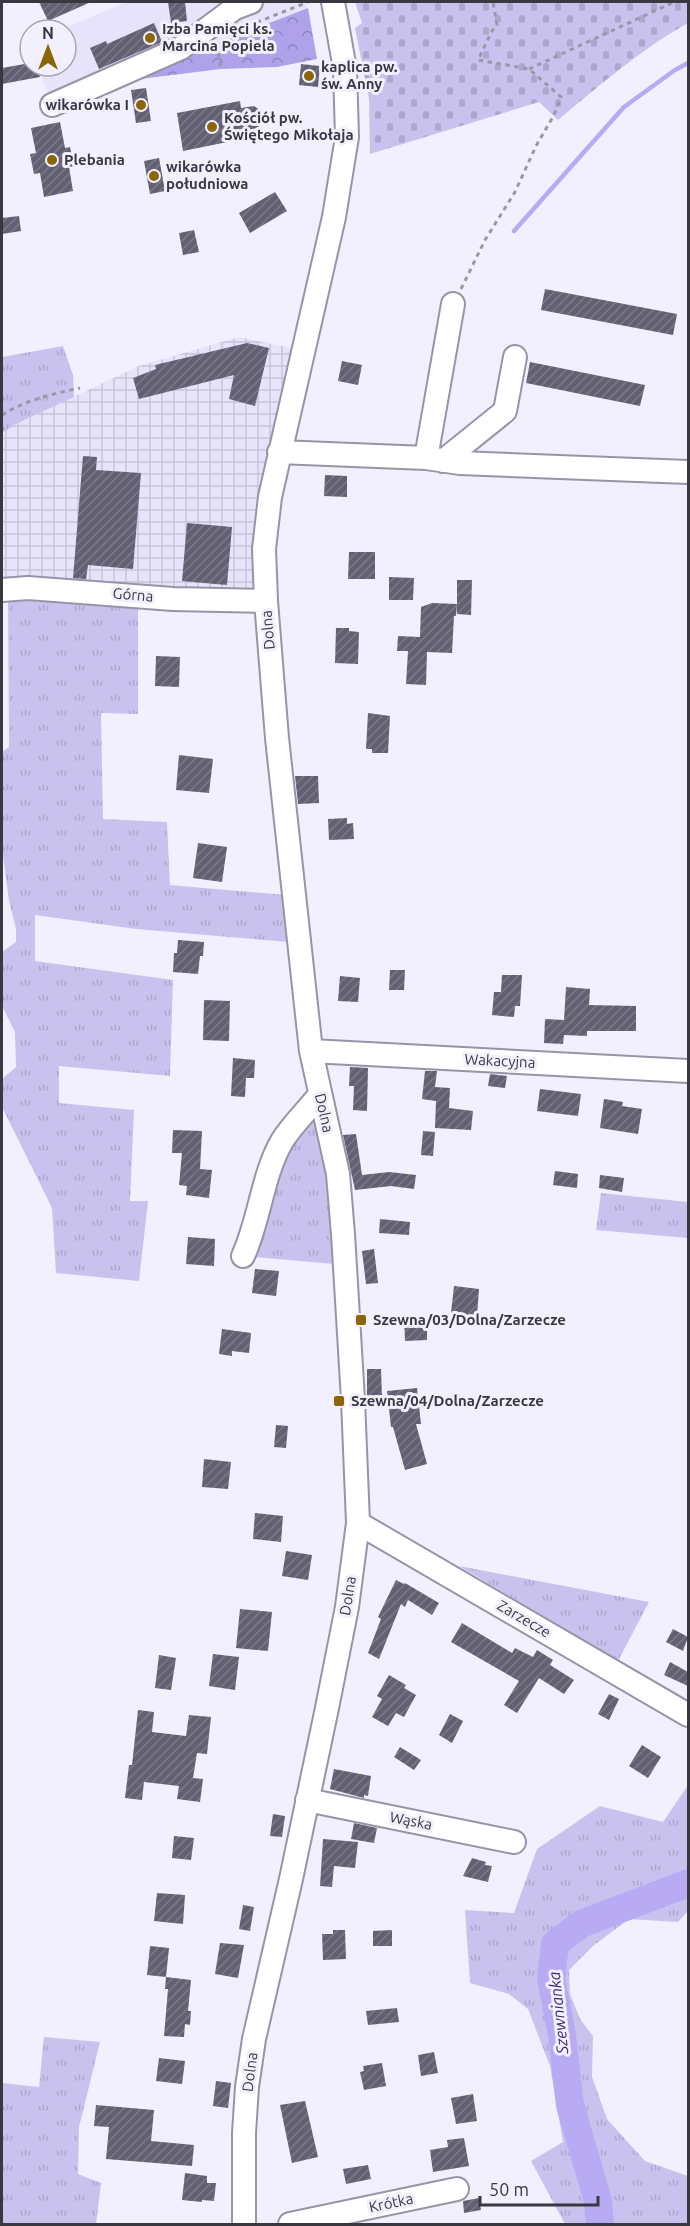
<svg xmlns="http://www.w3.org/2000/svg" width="690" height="2226" viewBox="0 0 690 2226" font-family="Ubuntu,sans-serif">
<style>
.built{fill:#e7e3fb}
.industrial{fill:url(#industrial-grid)}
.grass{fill:url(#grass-tufts)}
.forest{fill:url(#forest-crowns)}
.cemetery{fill:url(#cemetery-stones)}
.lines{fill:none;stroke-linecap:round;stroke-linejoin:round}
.stream{stroke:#b8abf3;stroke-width:4.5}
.river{stroke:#b8abf3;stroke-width:28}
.building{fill:url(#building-hatch)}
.minor-casing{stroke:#9794a8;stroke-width:26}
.path{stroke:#9a98a4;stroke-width:3;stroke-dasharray:4.5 4.5;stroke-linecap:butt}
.minor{stroke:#fff;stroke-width:22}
.poi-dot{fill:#8b6506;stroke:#f2f0fe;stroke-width:2}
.labels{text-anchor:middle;stroke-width:6;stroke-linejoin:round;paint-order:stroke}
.poi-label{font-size:15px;font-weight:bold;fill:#393840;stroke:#f2f0fe;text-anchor:start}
.street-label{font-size:15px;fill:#393840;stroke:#f2f0fe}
.water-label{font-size:16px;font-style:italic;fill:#3d2375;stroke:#f2f0fe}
</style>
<defs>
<pattern id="industrial-grid" width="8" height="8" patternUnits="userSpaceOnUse" patternTransform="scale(1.5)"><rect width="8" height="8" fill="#e7e3fb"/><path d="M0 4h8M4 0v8" fill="none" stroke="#c7c4d8"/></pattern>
<pattern id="grass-tufts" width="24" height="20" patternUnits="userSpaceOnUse" patternTransform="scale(1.5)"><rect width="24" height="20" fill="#c9c2ef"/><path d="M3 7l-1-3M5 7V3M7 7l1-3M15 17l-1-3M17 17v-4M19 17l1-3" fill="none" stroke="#ada7ce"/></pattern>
<pattern id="forest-crowns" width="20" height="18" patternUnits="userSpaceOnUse" patternTransform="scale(1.5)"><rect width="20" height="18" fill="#afa2ea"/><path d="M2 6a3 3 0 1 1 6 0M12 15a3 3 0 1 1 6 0" fill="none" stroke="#8f85bf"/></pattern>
<pattern id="cemetery-stones" width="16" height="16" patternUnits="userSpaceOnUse" patternTransform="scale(1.5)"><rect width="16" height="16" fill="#c9c2ef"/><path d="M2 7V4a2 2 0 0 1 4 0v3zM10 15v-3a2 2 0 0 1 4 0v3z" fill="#ada7ce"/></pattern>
<pattern id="building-hatch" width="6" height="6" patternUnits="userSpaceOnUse" patternTransform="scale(1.5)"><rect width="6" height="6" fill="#636073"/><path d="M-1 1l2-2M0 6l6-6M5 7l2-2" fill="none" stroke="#7b7988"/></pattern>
</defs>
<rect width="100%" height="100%" fill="#f2f0fe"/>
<path class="built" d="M126 2H305L308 8 208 47 140 79 50 98 42 78 40 66H66V30H60Z"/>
<path class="industrial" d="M239 337 296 349 257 594 2 582V433L16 424 139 366Z"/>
<path class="grass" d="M63 346 73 375 74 397 16 424 2 433V357Z
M8 596 138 601V714L101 713 103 819 167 822 170 885 286 895 288 942 136 929 35 915V961L173 980 170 1076 59 1066V1103L134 1110 130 1201H148L139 1281 56 1273 52 1208 2 1107V1079L16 1067 15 1032 2 1006V952L16 942V929L9 901 2 848V752L9 747Z
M313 1103 332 1190 334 1264 243 1256 258 1212Z
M601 1193 688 1202V1238L596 1230Z
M459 1566 649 1602 618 1661Z
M688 1785V1911L678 1922 629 1919 593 1946 569 1970 570 1994 580 2019 593 2036 592 2077 607 2119 645 2161 688 2176V2224H565L531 2161 563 2142 550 2066 528 2009 509 1994 470 1983 465 1910 514 1913 537 1849 600 1806 663 1822Z
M44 2037 100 2042 79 2127 78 2174 101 2183 96 2224H2V2083L39 2087Z"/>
<path class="forest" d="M308 8 317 59 277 67 221 69 140 79 208 47Z"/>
<path class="cemetery" d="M355 2H688V23C641 49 600 85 558 120L539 102 370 154 369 99 355 28 362 23Z"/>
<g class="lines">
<path class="stream" d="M514 231 624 107 675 70 688 63"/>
<path class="river" d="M600 2224 598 2201 570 2105 562 2035 551 1978 555 1944 581 1924 688 1883"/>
</g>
<path class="building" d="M39 2H91L48 21Z
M168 2H185L187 21 171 23Z
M154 23 162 42 99 69 90 48 106 41 107 44Z
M30 63V66H38L40 77 2 84V68Z
M301 64 320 66 318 87 299 85Z
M146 88 151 121 136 123 131 90Z
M240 101 241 108 254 106 261 111 263 120 258 128 245 130 247 138 183 151 177 113Z
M60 122 65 148 70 147 74 166 69 167 73 191 44 197 40 173 34 174 30 154 36 153 31 128Z
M159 158 165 191 150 194 144 161Z
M275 192 287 211 250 233 239 213Z
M19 216 21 231 2 234V218Z
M194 230 199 252 183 255 179 233Z
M545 289 677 314 673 335 541 310Z
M247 343 269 348 255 406 229 399 234 375 139 399 133 378 156 369 155 365Z
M342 361 362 365 358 385 338 381Z
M530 362 645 385 640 406 526 383Z
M83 456 97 457 96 470 141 473 133 569 88 565 86 579 73 578Z
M325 475 347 476V497L324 496Z
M187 523 232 527 227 585 182 581Z
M349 552H375V579H348Z
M389 577 414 578 413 600H389Z
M457 580H472L471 615 457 614Z
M432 603 457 604 456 616H454L452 653 427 652 426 685 406 684 408 651H397L398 636 420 637 421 607Z
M336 628H349V631L359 632 358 664 335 663Z
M156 656 180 657 179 687 155 686Z
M368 713 390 716 388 753H372V749H366Z
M179 755 213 759 209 793 176 790Z
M295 776H318L319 803 298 804Z
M347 818V824L353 823 354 839 329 840 328 819Z
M198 843 227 847 222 882 193 878Z
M178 940 204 942 203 956H200L198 974 173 972 174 953H177Z
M390 970H405L404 990H389Z
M502 975H522L520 1006H515L514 1017 492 1015 494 992H501Z
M340 976 360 978 358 1002 338 1001Z
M566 987 590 989 589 1005 636 1006V1031H587V1036L564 1035 563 1044 544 1043 545 1019 564 1020Z
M204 1000 230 1001 229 1041 203 1040Z
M233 1058 255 1060 254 1078H246L245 1097 231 1096Z
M350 1067 368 1068 367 1111 353 1110 354 1086H349Z
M425 1071H437L435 1087 450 1088 449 1108 473 1111 471 1130 435 1128 436 1101 422 1099Z
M490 1074 507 1076 505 1088 488 1086Z
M540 1089 581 1094 578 1116 537 1111Z
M604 1099 623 1102 622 1106 642 1109 638 1134 600 1128Z
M173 1130 202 1131 200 1169 212 1170 209 1198 186 1195 187 1186 179 1185 182 1153H172Z
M423 1131 435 1132 433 1156 421 1155Z
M356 1134 362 1175 389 1172 416 1175 414 1189 391 1186 355 1190 343 1135Z
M555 1171 578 1174 577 1188 553 1185Z
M600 1175 624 1178 622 1192 599 1188Z
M380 1219 410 1222 409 1235 379 1233Z
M188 1237 215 1239 214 1266 186 1264Z
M374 1249 378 1283 366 1284 362 1251Z
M255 1269 279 1271 276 1296 252 1293Z
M454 1286 479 1289 477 1316 451 1313Z
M404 1316H427V1340L405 1341Z
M222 1329 251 1333 249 1353 232 1351V1356L219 1354Z
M367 1369H381L382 1397 367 1398Z
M417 1388 421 1424H416L427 1464 405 1470 393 1427H391L387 1391Z
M276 1425 288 1426 286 1448 274 1447Z
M204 1459 231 1462 228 1489 202 1487Z
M255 1513 283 1516 281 1542 253 1539Z
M286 1551 312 1555 308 1580 282 1576Z
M396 1580 404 1584 405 1583 439 1603 432 1615 408 1600 405 1607 401 1604 379 1659 368 1653 381 1619 378 1617Z
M240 1609 272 1612 268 1651 236 1648Z
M462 1623 512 1653 515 1648 533 1657 537 1650 553 1660 550 1665 574 1680 564 1694 539 1678 517 1713 504 1705 519 1681 451 1642Z
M673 1629 688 1637 683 1651 666 1642Z
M213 1654 239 1657 235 1690 209 1686Z
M159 1655 176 1658 171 1690 155 1688Z
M670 1662 688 1672V1686L664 1675Z
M389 1675 406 1685 404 1688 416 1695 404 1717 396 1713 388 1726 372 1717 382 1699 377 1696Z
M609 1694 619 1699 609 1720 598 1714Z
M138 1710 154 1712 152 1732 186 1736 189 1715 211 1717 207 1754 197 1753 193 1778 203 1779 200 1802 177 1799 179 1786 144 1782 142 1800 125 1798 129 1765H132Z
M450 1714 463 1721 452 1743 439 1735Z
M642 1745 661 1757 648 1778 629 1766Z
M400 1747 421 1760 414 1770 394 1757Z
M334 1769 371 1776 368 1796 364 1795V1798L330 1789Z
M273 1814 285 1816 282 1837 270 1836Z
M354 1823 377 1828 374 1843 351 1839Z
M174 1836 194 1838 191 1860 172 1858Z
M323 1839 358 1842 355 1868 334 1866 332 1887 320 1886Z
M472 1858 486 1862 485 1865 492 1866 488 1882 463 1876Z
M157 1893 185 1895 183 1924 154 1921Z
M243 1905 254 1907 250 1931 239 1929Z
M333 1930H345L346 1959 323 1960 322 1934H333Z
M392 1930V1946H373V1931Z
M220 1943 244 1945 238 1978 215 1974Z
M150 1946 169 1948 166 1977 147 1975Z
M166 1977 191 1980 188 2011H191L190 2025 185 2024 184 2037 164 2036 168 1989H165Z
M397 2008 399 2022 368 2025 366 2011Z
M434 2052 438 2073 421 2076 418 2055Z
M159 2058 185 2061 182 2084 156 2081Z
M382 2063 386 2086 364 2090 360 2072 364 2071 363 2066Z
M216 2081 231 2083 228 2108 213 2106Z
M473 2094 477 2121 456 2124 451 2098Z
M305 2101 318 2157 292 2163 280 2105Z
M96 2105 154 2110 151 2141 194 2145 192 2166 106 2159 109 2127 94 2126Z
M464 2138 469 2166 433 2172 430 2150 448 2147 447 2140Z
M368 2165 371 2179 346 2184 343 2169Z
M185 2173 207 2176V2183H216L214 2201 202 2200V2202L182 2200Z
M479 2198 481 2210 464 2213 463 2201Z"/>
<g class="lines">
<g class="minor-casing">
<path id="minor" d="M52 105 181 48 235 8 251 2
M279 452 426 458 453 304
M426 458 460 463 688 472
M443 461 505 411 515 357
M2 590 28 588 173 599 266 601
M311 1051 688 1071
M243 1256C260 1219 262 1176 282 1141 292 1125 308 1110 320 1094
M358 1523 688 1715
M307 1800 514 1842
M244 2224V2133L247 2087 254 2039 291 1879 327 1708 347 1607 358 1523 353 1400 343 1234 338 1174 311 1051 277 738 266 601 264 549 270 497 334 217 347 137 345 69 333 2
M290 2224 457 2189"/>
</g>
<path class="path" d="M240 29 308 2
M217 44 221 69
M529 69 674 2
M461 289 485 240 515 192 536 146 554 115 561 97 529 69 478 60 492 31 497 25 493 2
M2 415C26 400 52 394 80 388"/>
<use href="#minor" class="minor"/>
</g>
<g class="poi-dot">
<circle cx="150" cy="38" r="6"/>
<circle cx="309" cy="76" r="6"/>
<circle cx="141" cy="105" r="6"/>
<circle cx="212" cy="127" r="6"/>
<circle cx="52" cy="160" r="6"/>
<circle cx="154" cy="176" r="6"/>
<rect x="355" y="1314" width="12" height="12" rx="3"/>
<rect x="333" y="1395" width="12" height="12" rx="3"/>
</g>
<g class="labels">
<g class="poi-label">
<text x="162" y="34">Izba Pamięci ks.<tspan x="162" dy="17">Marcina Popiela</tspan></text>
<text x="321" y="72">kaplica pw.<tspan x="321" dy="17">św. Anny</tspan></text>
<text x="129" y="110" text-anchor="end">wikarówka I</text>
<text x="224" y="123">Kościół pw.<tspan x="224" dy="17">Świętego Mikołaja</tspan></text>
<text x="64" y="165">Plebania</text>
<text x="166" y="172">wikarówka<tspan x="166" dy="17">południowa</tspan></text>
<text x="373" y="1325">Szewna/03/Dolna/Zarzecze</text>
<text x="351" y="1406">Szewna/04/Dolna/Zarzecze</text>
</g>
<g class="street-label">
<text transform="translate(133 595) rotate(5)" y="5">Górna</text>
<text transform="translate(268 630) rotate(-95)" y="5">Dolna</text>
<text transform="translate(500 1061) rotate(3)" y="5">Wakacyjna</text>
<text transform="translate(324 1113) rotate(77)" y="5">Dolna</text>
<text transform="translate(348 1596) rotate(-81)" y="5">Dolna</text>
<text transform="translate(524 1619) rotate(30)" y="5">Zarzecze</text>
<text transform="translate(411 1821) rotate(11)" y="5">Wąska</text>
<text transform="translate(250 2072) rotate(-83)" y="5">Dolna</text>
<text transform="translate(391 2203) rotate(-12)" y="5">Krótka</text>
</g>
<g class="water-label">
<text transform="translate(558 2013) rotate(-96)" y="6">Szewnianka</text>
</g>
</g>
<rect width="690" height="2226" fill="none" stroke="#393840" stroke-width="6"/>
<g transform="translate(48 48)"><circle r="28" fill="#f2f0fe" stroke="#a8a6b2" stroke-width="1.5"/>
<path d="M0-4.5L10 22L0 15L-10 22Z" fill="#8b6506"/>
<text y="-9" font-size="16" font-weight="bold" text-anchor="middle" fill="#393840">N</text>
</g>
<path d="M480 2196v9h118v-9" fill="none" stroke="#393840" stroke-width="3"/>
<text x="489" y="2196" font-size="18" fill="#393840" stroke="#f2f0fe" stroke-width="4.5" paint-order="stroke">50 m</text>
</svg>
